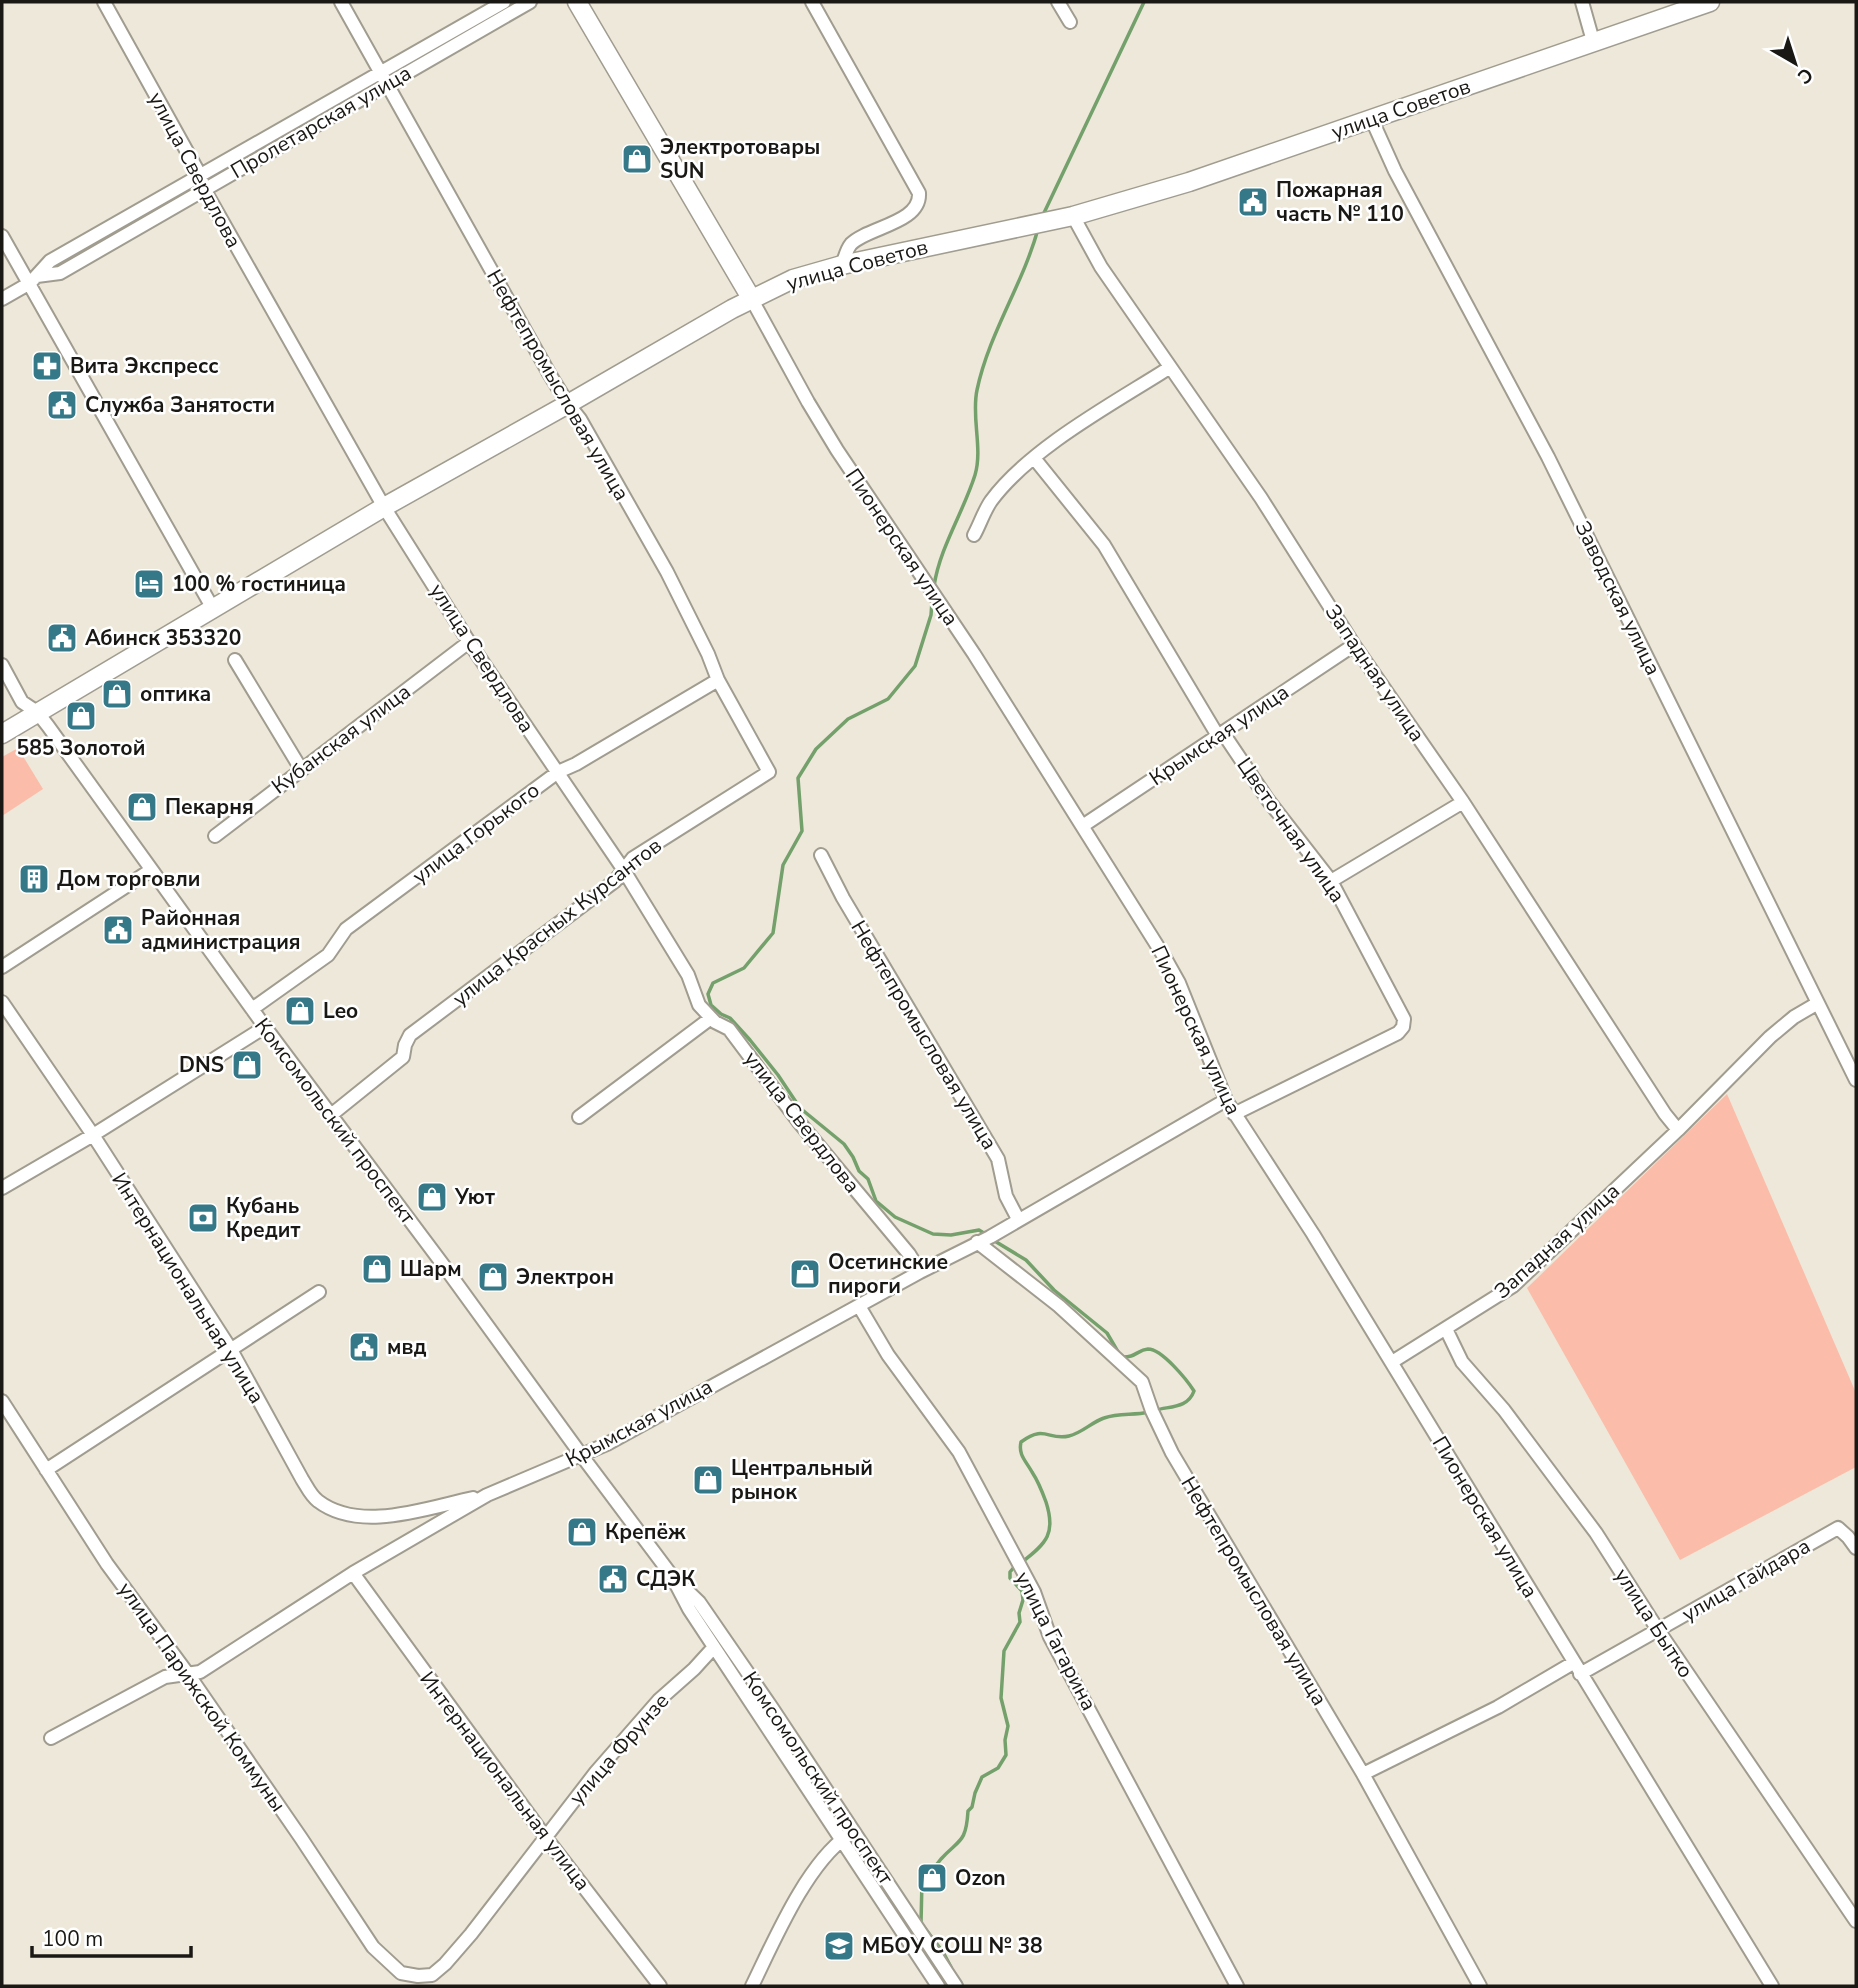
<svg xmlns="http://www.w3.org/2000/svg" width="1858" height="1988" viewBox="0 0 1858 1988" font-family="'Nunito Sans',sans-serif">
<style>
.green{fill:#fbbda9}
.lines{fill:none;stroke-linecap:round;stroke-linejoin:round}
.stream{stroke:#74a06b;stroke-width:3.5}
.street-casing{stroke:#a09c8f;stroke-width:16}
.secondary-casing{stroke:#a09c8f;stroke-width:21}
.street{stroke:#fff;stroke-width:12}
.secondary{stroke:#fff;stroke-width:18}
.labels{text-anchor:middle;stroke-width:5;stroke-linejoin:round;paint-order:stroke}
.street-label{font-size:21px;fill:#1a1814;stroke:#fff}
.poi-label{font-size:21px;font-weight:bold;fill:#1a1814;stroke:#fff;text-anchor:start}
</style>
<rect width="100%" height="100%" fill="#ede8da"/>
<path class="green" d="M18 748 43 789 2 816V757Z
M1727 1094 1856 1393V1467L1680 1560 1527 1288Z"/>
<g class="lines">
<path class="stream" d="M1043 215 1144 2
M934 586C940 547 963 513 975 475 983 448 971 417 977 390 989 333 1023 284 1038 229
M932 601 931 615 915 666 888 699 848 719 816 749 798 778 802 831 783 865 773 933 744 968 713 983 708 994 711 1005 721 1014 730 1018 750 1040 778 1075 800 1108 844 1144 853 1157 859 1171 868 1179 876 1201 895 1217 933 1234 951 1235 979 1230 987 1235
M993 1240 1026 1260 1054 1290 1107 1333 1121 1357C1136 1358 1137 1350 1148 1349 1162 1349 1187 1380 1194 1391 1188 1408 1171 1406 1156 1410
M1022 1562C1047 1543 1056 1533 1046 1502 1042 1491 1038 1481 1032 1472 1026 1461 1018 1455 1021 1442 1045 1424 1048 1441 1069 1436 1082 1433 1092 1422 1104 1418 1120 1412 1133 1416 1149 1412
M951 1967 943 1952 921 1923 922 1881C929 1874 935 1867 941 1859 959 1839 966 1844 968 1811L972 1807 975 1793 982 1777 998 1768 1006 1755 1005 1740 1008 1726 1001 1698 1004 1651 1020 1622 1019 1613 1023 1600 1022 1591 1010 1578V1572L1015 1566"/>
<g class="street-casing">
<path id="street" d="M104 2 200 175 204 189 384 507 469 642 623 869 688 975 699 1005 715 1022 729 1029 798 1121 909 1254 920 1272
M812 2 919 193C921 223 868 227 851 244 846 250 845 258 842 265
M1058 2 1070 22
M1582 2 1593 41
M1372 120 1395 171 1548 457 1856 1080
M1073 216 1101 267 1261 498 1354 645 1463 802 1665 1114 1678 1130
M2 236 212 607
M37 276 60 273 530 2
M751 298 808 402 837 450 974 654 1165 958 1179 983 1226 1100 1313 1234 1772 1986
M2 299 30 283 50 261 504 2
M1034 458 1104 545 1218 736
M974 535C980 524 984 511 991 501 1030 448 1114 403 1169 368
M235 660 301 769
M2 665 22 702 37 712 48 726 265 1027 444 1266 582 1456 672 1576 699 1602 772 1708 956 1986
M1223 733 1268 800 1331 881 1404 1019 1403 1027 1398 1033 1234 1114
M1084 825 1354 645
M215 836 469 642
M821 855 843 898 998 1159 1006 1196 1018 1219
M1331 881 1463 802
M2 967 151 870
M2 1002 93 1135 230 1348 302 1479C307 1487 311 1496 318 1501 360 1533 426 1508 473 1498
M252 1009 328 955 346 929 558 772 576 764 718 680
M331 1115 403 1057 405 1045 410 1035 615 881 633 858 769 772 718 680 708 654 667 572 580 419 568 404 550 375 341 2
M579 1117 711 1018
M2 1188 93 1135 265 1027
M977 1242 1059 1306 1142 1382 1152 1411 1172 1453 1363 1774 1480 1986
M859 1306 888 1355 959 1452 1034 1592 1050 1637 1237 1986
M1446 1329 1462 1362 1504 1410 1596 1533 1658 1630 1856 1921
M1392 1362 1513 1286 1678 1130 1770 1037 1794 1017 1818 1003
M2 1401 107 1564 188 1674 301 1838 373 1947 401 1973 418 1976 432 1975 445 1964 471 1934 596 1772 659 1700 694 1669 714 1647
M46 1470 319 1292
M353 1573 546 1838 660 1986
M677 1586 689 1609 938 1986
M1580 1674 1838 1528 1848 1537 1856 1548
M51 1738 165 1677 200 1672 353 1573 487 1495 607 1444 920 1272 990 1237 1226 1100
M1363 1774 1498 1707 1573 1663
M752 1986C774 1941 806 1865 847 1836"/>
</g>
<g class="secondary-casing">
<path id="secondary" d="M577 2 751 298
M2 734 384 507 568 404 732 309 793 279 842 265 1073 216 1189 182 1710 2"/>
</g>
<use href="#street" class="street"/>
<use href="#secondary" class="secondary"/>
</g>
<defs>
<g id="shop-square" transform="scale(1.575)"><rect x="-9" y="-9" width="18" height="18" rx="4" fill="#357888" stroke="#fff"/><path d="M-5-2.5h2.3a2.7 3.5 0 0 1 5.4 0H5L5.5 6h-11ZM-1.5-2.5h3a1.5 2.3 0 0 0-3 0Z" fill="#fff"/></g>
<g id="civic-square" transform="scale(1.575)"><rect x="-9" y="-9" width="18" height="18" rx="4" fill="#357888" stroke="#fff"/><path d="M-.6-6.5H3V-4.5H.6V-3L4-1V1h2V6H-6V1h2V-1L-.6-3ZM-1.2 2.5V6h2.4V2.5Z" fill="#fff"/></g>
<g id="pharmacy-square" transform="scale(1.575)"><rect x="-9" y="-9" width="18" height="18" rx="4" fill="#357888" stroke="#fff"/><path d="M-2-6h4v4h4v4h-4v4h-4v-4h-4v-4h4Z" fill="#fff"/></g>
<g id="hotel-square" transform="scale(1.575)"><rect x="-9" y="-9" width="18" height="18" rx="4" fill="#357888" stroke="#fff"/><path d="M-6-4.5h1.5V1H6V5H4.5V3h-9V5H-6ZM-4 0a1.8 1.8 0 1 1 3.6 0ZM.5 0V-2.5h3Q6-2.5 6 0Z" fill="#fff"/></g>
<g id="building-square" transform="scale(1.575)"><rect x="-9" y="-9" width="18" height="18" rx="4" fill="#357888" stroke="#fff"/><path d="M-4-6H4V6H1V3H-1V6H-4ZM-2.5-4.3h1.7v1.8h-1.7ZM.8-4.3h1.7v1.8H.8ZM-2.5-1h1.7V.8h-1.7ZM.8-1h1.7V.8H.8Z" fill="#fff"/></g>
<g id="bank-square" transform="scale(1.575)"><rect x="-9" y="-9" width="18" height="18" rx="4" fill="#357888" stroke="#fff"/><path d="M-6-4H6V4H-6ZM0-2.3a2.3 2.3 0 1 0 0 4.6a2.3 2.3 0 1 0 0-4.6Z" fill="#fff"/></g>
<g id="school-square" transform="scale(1.575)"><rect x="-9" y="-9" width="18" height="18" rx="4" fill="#357888" stroke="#fff"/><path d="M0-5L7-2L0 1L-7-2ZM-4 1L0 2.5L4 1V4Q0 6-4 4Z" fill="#fff"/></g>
</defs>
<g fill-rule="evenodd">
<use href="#shop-square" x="637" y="159"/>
<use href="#civic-square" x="1253" y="202"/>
<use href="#pharmacy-square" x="47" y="366"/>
<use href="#civic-square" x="62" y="405"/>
<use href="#hotel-square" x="149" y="584"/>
<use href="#civic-square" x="62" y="638"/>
<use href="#shop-square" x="117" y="694"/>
<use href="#shop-square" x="81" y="716"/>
<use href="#shop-square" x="142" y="807"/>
<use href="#building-square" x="34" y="879"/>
<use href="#civic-square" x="118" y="930"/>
<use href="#shop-square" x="300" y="1011"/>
<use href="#shop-square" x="247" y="1065"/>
<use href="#shop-square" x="432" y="1197"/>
<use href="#bank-square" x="203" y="1218"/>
<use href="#shop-square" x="377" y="1269"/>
<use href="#shop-square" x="805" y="1274"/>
<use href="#shop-square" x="493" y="1277"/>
<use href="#civic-square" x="364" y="1347"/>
<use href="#shop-square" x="708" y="1480"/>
<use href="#shop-square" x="582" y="1532"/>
<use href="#civic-square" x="613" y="1579"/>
<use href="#shop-square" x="932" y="1878"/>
<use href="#school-square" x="839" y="1946"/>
</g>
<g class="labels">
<g class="street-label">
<text transform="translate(1401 109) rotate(-19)" y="7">улица Советов</text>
<text transform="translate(321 122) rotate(-30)" y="7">Пролетарская улица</text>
<text transform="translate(195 170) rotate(62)" y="7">улица Свердлова</text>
<text transform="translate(857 265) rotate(-15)" y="7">улица Советов</text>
<text transform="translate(558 385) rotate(60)" y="7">Нефтепромысловая улица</text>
<text transform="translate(902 547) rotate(56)" y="7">Пионерская улица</text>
<text transform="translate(1618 598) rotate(64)" y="7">Заводская улица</text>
<text transform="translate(482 658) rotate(57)" y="7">улица Свердлова</text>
<text transform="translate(1375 673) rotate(56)" y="7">Западная улица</text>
<text transform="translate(1219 735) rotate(-34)" y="7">Крымская улица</text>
<text transform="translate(341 739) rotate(-37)" y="7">Кубанская улица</text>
<text transform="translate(1291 830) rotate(55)" y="7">Цветочная улица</text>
<text transform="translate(476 833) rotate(-37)" y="7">улица Горького</text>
<text transform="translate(557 922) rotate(-38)" y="7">улица Красных Курсантов</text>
<text transform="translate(1196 1030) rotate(65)" y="7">Пионерская улица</text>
<text transform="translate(924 1035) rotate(59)" y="7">Нефтепромысловая улица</text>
<text transform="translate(335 1121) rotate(53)" y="7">Комсомольский проспект</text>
<text transform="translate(802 1122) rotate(52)" y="7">улица Свердлова</text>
<text transform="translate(1557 1241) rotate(-42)" y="7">Западная улица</text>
<text transform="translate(188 1288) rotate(58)" y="7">Интернациональная улица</text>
<text transform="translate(639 1423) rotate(-28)" y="7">Крымская улица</text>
<text transform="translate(1485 1517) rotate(59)" y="7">Пионерская улица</text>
<text transform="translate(1746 1580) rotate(-30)" y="7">улица Гайдара</text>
<text transform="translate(1254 1591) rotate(59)" y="7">Нефтепромысловая улица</text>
<text transform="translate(1654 1623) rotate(57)" y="7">улица Бытко</text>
<text transform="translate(1056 1641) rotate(63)" y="7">улица Гагарина</text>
<text transform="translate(202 1697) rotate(55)" y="7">улица Парижской Коммуны</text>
<text transform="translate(619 1749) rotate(-49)" y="7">улица Фрунзе</text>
<text transform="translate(818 1778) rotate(56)" y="7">Комсомольский проспект</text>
<text transform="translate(505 1781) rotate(53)" y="7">Интернациональная улица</text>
</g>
<g class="poi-label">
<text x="660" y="154">Электротовары<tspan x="660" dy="24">SUN</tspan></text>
<text x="1276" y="197">Пожарная<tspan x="1276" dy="24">часть № 110</tspan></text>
<text x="70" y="373">Вита Экспресс</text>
<text x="85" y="412">Служба Занятости</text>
<text x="172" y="591">100 % гостиница</text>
<text x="85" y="645">Абинск 353320</text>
<text x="140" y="701">оптика</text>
<text x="81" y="755" text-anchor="middle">585 Золотой</text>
<text x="165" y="814">Пекарня</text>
<text x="57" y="886">Дом торговли</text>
<text x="141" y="925">Районная<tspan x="141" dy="24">администрация</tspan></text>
<text x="323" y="1018">Leo</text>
<text x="224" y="1072" text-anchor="end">DNS</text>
<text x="455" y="1204">Уют</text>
<text x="226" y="1213">Кубань<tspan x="226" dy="24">Кредит</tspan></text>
<text x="828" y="1269">Осетинские<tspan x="828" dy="24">пироги</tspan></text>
<text x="400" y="1276">Шарм</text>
<text x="516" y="1284">Электрон</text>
<text x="387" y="1354">мвд</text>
<text x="731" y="1475">Центральный<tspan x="731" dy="24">рынок</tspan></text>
<text x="605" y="1539">Крепёж</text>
<text x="636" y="1586">СДЭК</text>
<text x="955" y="1885">Ozon</text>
<text x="862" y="1953">МБОУ СОШ № 38</text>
</g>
</g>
<rect width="1858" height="1988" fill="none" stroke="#1a1814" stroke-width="7"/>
<g transform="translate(1795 63) rotate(141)" stroke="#ffffff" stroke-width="5" paint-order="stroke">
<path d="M0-5L12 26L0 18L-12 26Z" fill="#1a1814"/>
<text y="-10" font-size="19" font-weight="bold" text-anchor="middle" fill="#1a1814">С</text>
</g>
<path d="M32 1946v10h159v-10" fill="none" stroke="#1a1814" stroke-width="3.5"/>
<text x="42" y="1946" font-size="21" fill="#1a1814" stroke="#ffffff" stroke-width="5" paint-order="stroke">100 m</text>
</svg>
